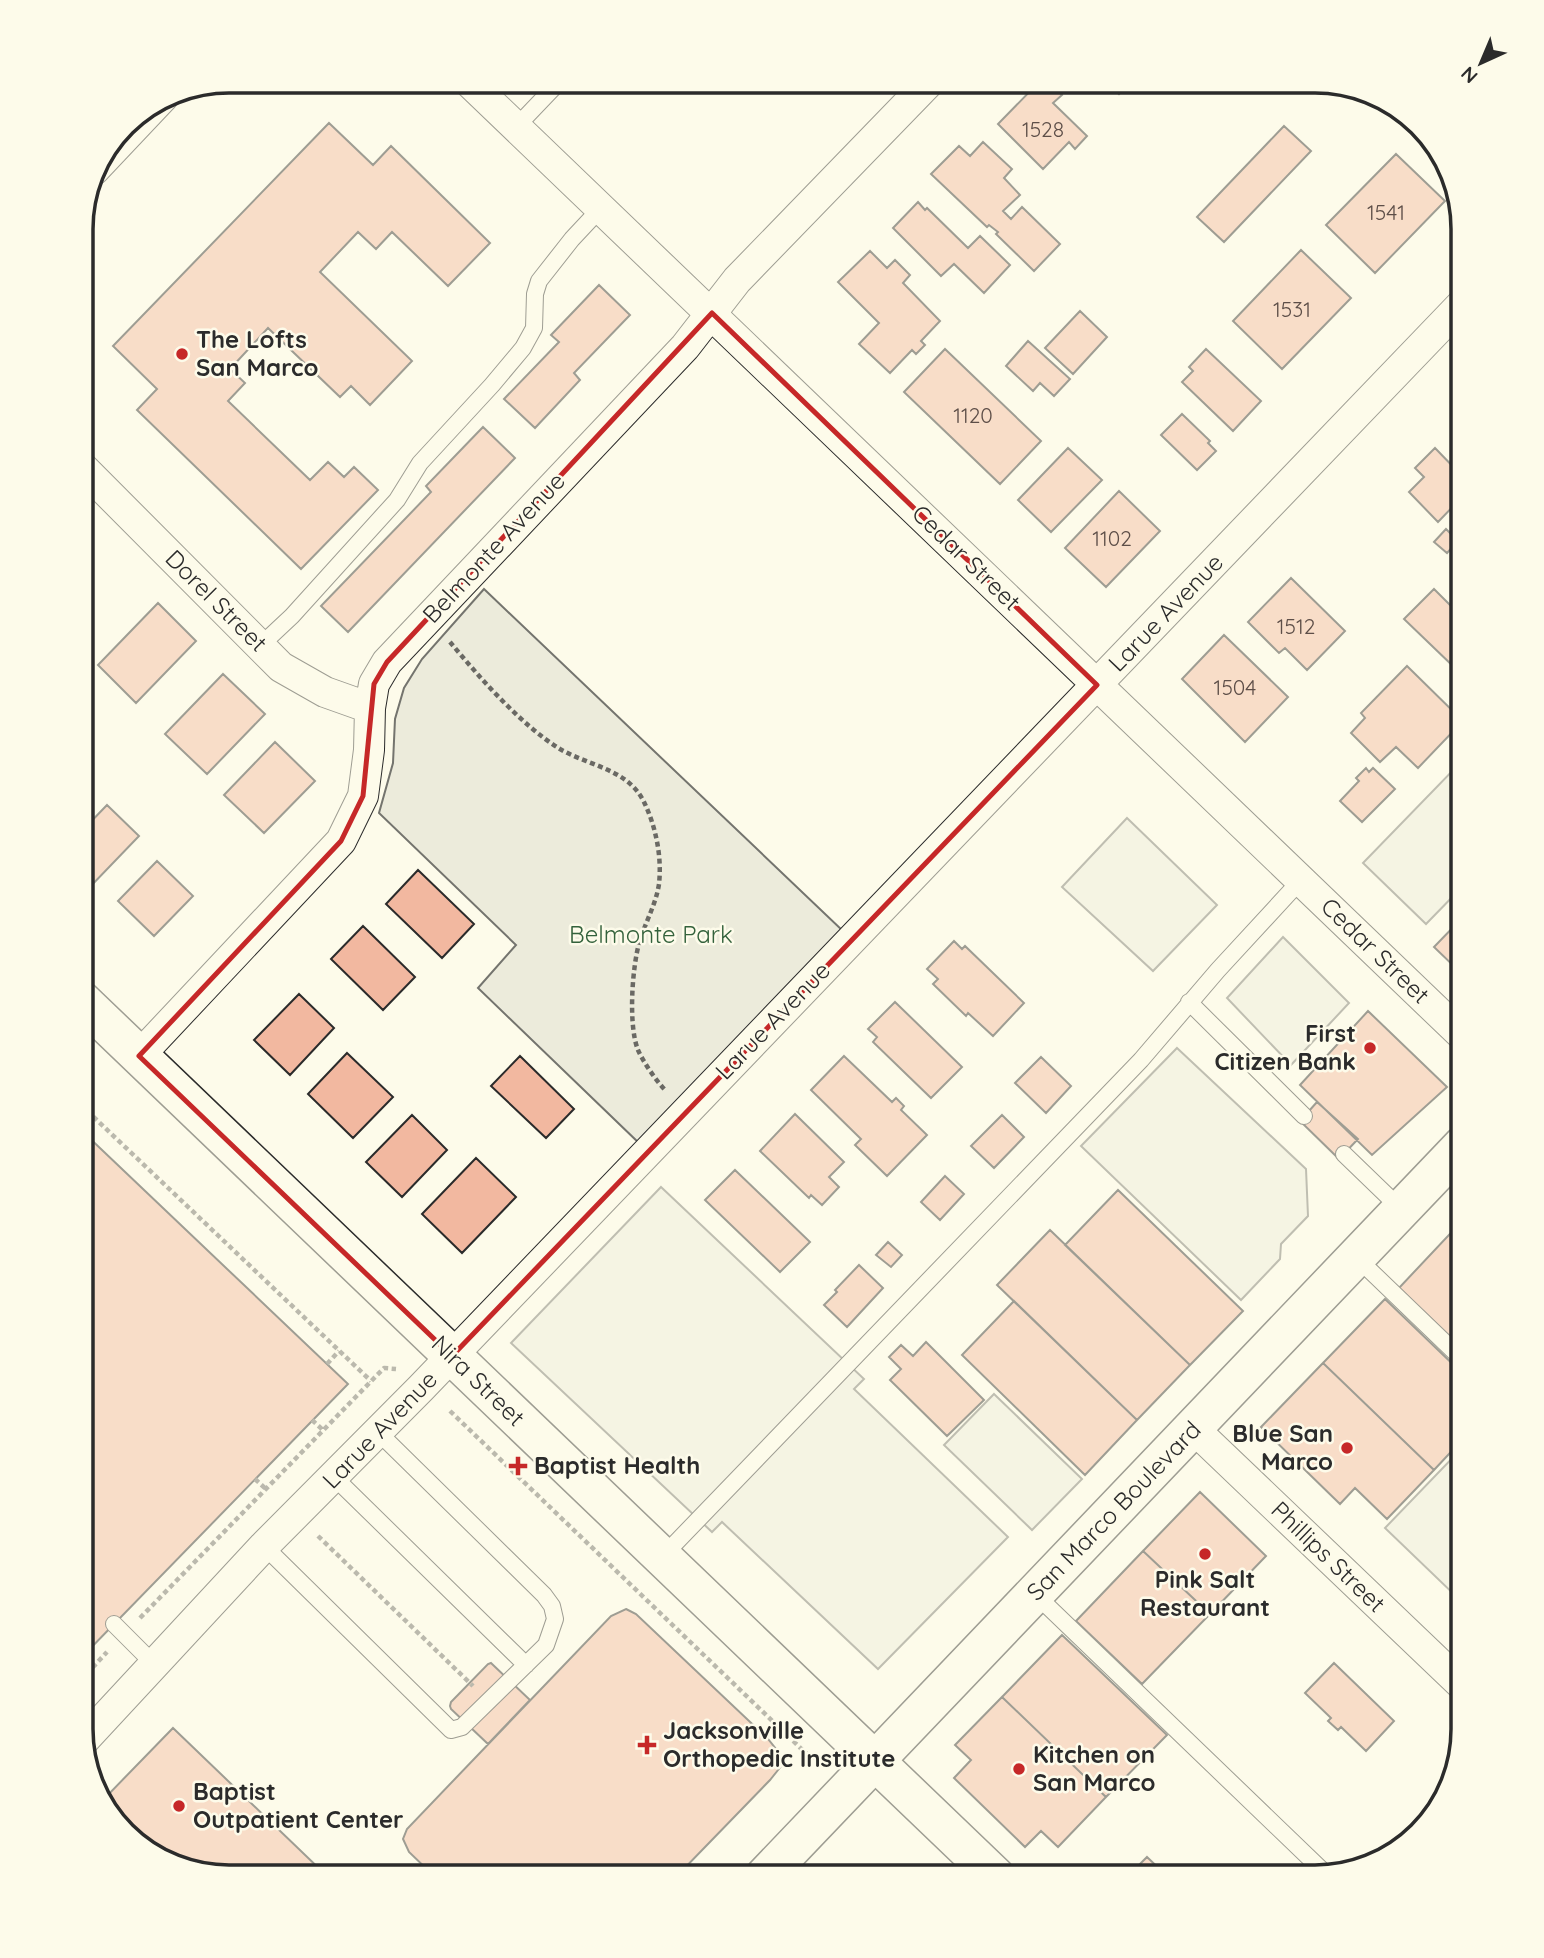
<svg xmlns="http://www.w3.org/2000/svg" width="1544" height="1958" viewBox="0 0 1544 1958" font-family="Quicksand,sans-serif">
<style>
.green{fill:#ecebdb;stroke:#74746e;stroke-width:2}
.parking{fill:#eceadb;stroke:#74746e;stroke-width:2}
.building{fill:#f2b8a0;stroke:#2b2b2b;stroke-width:2}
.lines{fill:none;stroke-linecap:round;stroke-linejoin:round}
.service-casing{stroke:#2b2b2b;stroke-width:18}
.minor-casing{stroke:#2b2b2b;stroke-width:32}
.tertiary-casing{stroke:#2b2b2b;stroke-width:41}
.secondary-casing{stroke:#2b2b2b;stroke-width:41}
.path{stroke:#6a6964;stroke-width:4.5;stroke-dasharray:5 3.5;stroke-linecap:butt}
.service{stroke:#fdfbea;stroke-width:16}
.minor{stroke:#fdfbea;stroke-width:30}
.tertiary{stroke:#fdfbea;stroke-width:38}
.secondary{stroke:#fdfbea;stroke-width:38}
.marked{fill:none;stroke:#c62828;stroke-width:5;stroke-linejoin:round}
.poi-dot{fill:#c62828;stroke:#fdfbea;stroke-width:2.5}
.labels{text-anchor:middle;stroke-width:5;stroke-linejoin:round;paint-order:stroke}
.number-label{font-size:21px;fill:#5d4e48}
.poi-label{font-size:24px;font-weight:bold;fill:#2b2b2b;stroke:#fdfbea;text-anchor:start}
.street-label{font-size:24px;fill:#2b2b2b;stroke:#fdfbea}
.park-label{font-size:24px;fill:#34623c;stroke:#fdfbea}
.rim{fill:none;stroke:#2b2b2b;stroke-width:3.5}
</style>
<rect width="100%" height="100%" fill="#fdfbea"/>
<path class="green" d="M484 589 843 931 640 1144 478 988 516 945 379 813 393 763 395 719 404 688 422 659Z"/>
<path class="parking" d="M1462 761 1463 886 1426 924 1363 863Z
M1127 818 1217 905 1153 971 1062 887Z
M1283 937 1349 1003 1291 1065 1227 998Z
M1177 1048 1306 1169 1308 1216 1281 1244 1280 1259 1241 1300 1081 1146Z
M661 1187 864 1379 854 1389 1008 1537 878 1669 722 1522 712 1532 511 1343Z
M994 1394 1082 1479 1032 1530 944 1445Z
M1463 1447V1603L1385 1528Z"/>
<path class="building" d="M1040 81H1048L1062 95 1053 103 1087 136 1075 149 1069 142 1043 169 998 124Z
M1106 81H1132L1119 94Z
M329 123 373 165 391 146 490 243 448 286 392 232 376 249 358 232 320 272 412 361 370 405 351 386 340 397 268 328 230 369 245 383 228 401 310 480 328 462 344 477 354 467 378 490 301 569 137 410 157 389 113 346Z
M1284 126 1311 151 1224 242 1197 217Z
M983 142 1012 169 1004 178 1020 195 1003 211 1011 219 1022 207 1060 244 1034 271 996 234 998 232 989 225 987 227 931 174 959 146 970 156Z
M1396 154 1445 201 1375 273 1326 225Z
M918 202 925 210 927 208 968 248 980 236 1010 265 984 293 954 264 941 276 893 228Z
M1301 250 1351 298 1282 369 1233 321Z
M870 251 887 268 895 260 910 275 903 283 940 321 921 341 925 345 916 354 912 350 890 373 859 344 879 323 838 282Z
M599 285 630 315 574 373 580 380 535 428 504 399 559 342 551 335Z
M1080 311 1107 337 1073 374 1045 348Z
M1028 341 1070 379 1054 396 1040 383 1033 391 1006 366Z
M945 349 1041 441 1000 484 904 392Z
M1206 349 1261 401 1233 431 1182 382 1193 371 1189 367Z
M1182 414 1210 441 1208 443 1216 451 1197 470 1161 435Z
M483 427 515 458 348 632 321 606 431 492 426 486Z
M1068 448 1102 480 1051 532 1018 500Z
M1435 448 1463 477V496L1438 522 1409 492 1424 477 1415 468Z
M1119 491 1160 531 1106 587 1065 548Z
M1446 529 1458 541 1447 553 1434 542Z
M1291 578 1345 631 1307 670 1285 648 1279 653 1248 622Z
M1434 589 1463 618V671L1458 665 1455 668 1404 619Z
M158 603 196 641 136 703 98 665Z
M1224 635 1288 697 1245 742 1182 679Z
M1407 666 1463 721 1418 768 1396 747 1380 762 1351 733 1365 718 1361 713Z
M223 674 265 714 207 774 165 734Z
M275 742 315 781 264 833 224 795Z
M1366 768 1369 772 1373 768 1395 789 1362 822 1340 801 1359 781 1356 778Z
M107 805 139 836 88 889 81 881V832Z
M157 861 193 896 154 936 118 901Z
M418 870 474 924 442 958 386 904Z
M1463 917V975L1434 947Z
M363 926 415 977 383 1010 331 959Z
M954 941 962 949 965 946 1024 1003 993 1036 968 1013 966 1016 933 984 938 979 927 969Z
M299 994 334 1028 290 1075 254 1040Z
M895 1002 962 1067 931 1098 873 1042 877 1037 868 1029Z
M1368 1011 1447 1087 1372 1155 1300 1085Z
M347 1053 393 1097 353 1138 308 1094Z
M520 1056 574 1109 546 1138 491 1086Z
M844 1056 892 1102 896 1098 904 1106 901 1110 927 1135 887 1176 855 1145 861 1139 811 1090Z
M1041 1057 1071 1086 1046 1113 1015 1083Z
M1317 1102 1358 1139 1339 1159 1300 1121Z
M795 1114 844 1162 829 1177 839 1187 822 1205 811 1195 809 1198 760 1151Z
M412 1115 447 1150 402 1197 366 1162Z
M1002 1115 1024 1137 994 1168 971 1146Z
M81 1130 348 1384 81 1658Z
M476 1158 516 1197 462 1253 422 1214Z
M735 1170 810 1242 780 1272 705 1200Z
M945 1176 964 1194 940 1220 921 1202Z
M1118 1190 1243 1311 1190 1365 1065 1245Z
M1463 1220V1349L1399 1288Z
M1050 1230 1190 1365 1137 1420 997 1285Z
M888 1242 902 1255 891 1267 876 1255Z
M859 1265 883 1288 847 1327 824 1305 837 1292 835 1290Z
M1385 1299 1463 1374V1401L1458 1407 1463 1413V1439L1434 1470 1323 1363Z
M1014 1301 1137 1420 1085 1475 962 1355Z
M926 1342 984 1400 947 1436 890 1380 901 1369 889 1357 901 1345 913 1356Z
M1323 1363 1434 1470 1387 1519 1355 1488 1340 1504 1261 1427Z
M1200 1492 1266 1556 1210 1614 1143 1551Z
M1143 1551 1210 1614 1142 1684 1076 1621Z
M626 1609 636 1614 768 1739 780 1754 782 1765 770 1780 676 1877H435L409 1852 403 1839 407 1829 611 1616Z
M1062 1635 1167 1735 1106 1797 1002 1697Z
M491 1663 530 1700 488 1744 451 1709 450 1706 451 1702 488 1664Z
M1334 1663 1394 1721 1366 1751 1341 1727 1338 1730 1328 1721 1331 1718 1305 1693Z
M1002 1697 1106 1797 1058 1847 1041 1831 1025 1847 954 1778 971 1760 955 1745Z
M173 1728 328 1877H228L155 1858 105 1811 102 1801Z
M1147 1857 1168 1877H1127Z
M386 1867 397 1877H377Z"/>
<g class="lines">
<g class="service-casing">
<path id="service" d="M517 126 560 81
M260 646 292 616 397 500 420 463 492 385 523 348 534 328 535 294 539 281 572 239 601 208
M1189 1002 1304 1116
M1344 1154 1402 1210
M1356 1257 1463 1360
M334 1477 526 1665
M264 1546 451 1730 462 1727 546 1645 555 1619 552 1606 544 1595 379 1433
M662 1557 1141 1060 1218 970 1301 880
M1035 1594 1326 1874
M114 1624 155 1665"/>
</g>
<g class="minor-casing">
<path id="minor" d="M468 81 1463 1036
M94 170 163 97
M81 466 281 667 325 692 370 708
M139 1056 341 841 363 796 369 750 370 708 374 684 387 662 685 347 737 280 930 81
M1193 1428 1463 1686
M84 1740 264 1546 421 1388 1463 303"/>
</g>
<g class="tertiary-casing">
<path id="tertiary" d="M81 1000 996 1877"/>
</g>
<g class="secondary-casing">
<path id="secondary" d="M764 1877 1463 1145"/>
</g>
<path class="path" d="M450 642C480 678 521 725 560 749 589 766 628 769 644 802 656 827 662 857 659 884 656 904 646 921 640 940 632 966 628 1025 638 1050 644 1063 655 1079 665 1090
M81 1105 371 1381
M327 1364 339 1351
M450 1411 813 1760
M312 1420 323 1430
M255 1479 267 1490
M318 1536 473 1686
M140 1618 384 1368 396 1369
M81 1680 107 1652"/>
<use href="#service" class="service"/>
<use href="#minor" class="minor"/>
<use href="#tertiary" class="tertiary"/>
<use href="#secondary" class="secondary"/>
</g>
<path d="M0 0H1544V1958H0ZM712 313 1097 685 452 1356 139 1056 341 841 363 796 374 684 387 662Z" fill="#fdfbea" fill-opacity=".55" fill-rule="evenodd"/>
<path class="marked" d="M712 313 1097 685 452 1356 139 1056 341 841 363 796 374 684 387 662Z"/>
<g class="poi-dot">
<circle cx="182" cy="354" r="7"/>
<circle cx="1370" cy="1048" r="7"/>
<circle cx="1347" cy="1448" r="7"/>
<path d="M514.5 1455.5h7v7h7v7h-7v7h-7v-7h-7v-7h7z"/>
<circle cx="1205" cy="1554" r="7"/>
<path d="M643.5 1734.5h7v7h7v7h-7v7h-7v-7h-7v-7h7z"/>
<circle cx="1019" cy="1769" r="7"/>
<circle cx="179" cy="1806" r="7"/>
</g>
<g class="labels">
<g class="number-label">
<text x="1043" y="137">1528</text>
<text x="1386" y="220">1541</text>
<text x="1292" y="317">1531</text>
<text x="973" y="423">1120</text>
<text x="1112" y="546">1102</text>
<text x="1296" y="634">1512</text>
<text x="1235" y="695">1504</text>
</g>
<g class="poi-label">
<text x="196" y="348">The Lofts<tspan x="196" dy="28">San Marco</tspan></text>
<text x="1356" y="1042" text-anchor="end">First<tspan x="1356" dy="28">Citizen Bank</tspan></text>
<text x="1333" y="1442" text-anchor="end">Blue San<tspan x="1333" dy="28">Marco</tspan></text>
<text x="534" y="1474">Baptist Health</text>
<text x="1205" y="1588" text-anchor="middle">Pink Salt<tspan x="1205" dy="28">Restaurant</tspan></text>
<text x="663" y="1739">Jacksonville<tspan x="663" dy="28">Orthopedic Institute</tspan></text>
<text x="1033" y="1763">Kitchen on<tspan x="1033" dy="28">San Marco</tspan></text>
<text x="193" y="1800">Baptist<tspan x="193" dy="28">Outpatient Center</tspan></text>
</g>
<g class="street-label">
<text transform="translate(494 548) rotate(-47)" y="8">Belmonte Avenue</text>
<text transform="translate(966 558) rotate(44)" y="8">Cedar Street</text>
<text transform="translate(216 601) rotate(45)" y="8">Dorel Street</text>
<text transform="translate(1166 613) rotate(-46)" y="8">Larue Avenue</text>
<text transform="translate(1375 951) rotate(44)" y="8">Cedar Street</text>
<text transform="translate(773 1021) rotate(-46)" y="8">Larue Avenue</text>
<text transform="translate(478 1381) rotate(44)" y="8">Nira Street</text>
<text transform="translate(380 1430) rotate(-46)" y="8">Larue Avenue</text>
<text transform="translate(1114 1511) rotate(-46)" y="8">San Marco Boulevard</text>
<text transform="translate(1328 1557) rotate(44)" y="8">Phillips Street</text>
</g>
<g class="park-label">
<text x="651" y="943">Belmonte Park</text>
</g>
</g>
<path d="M0 0H1544V1958H0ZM229 93H1315A136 136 0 0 1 1451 229V1729A136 136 0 0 1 1315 1865H229A136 136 0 0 1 93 1729V229A136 136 0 0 1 229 93Z" fill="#fdfbea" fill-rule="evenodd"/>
<path class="rim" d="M229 93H1315A136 136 0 0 1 1451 229V1729A136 136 0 0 1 1315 1865H229A136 136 0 0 1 93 1729V229A136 136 0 0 1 229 93Z"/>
<g transform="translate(1481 63) rotate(224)" stroke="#fdfbea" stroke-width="5" paint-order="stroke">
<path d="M0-5L12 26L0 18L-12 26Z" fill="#2b2b2b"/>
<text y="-10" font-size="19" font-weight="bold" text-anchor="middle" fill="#2b2b2b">N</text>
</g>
</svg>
